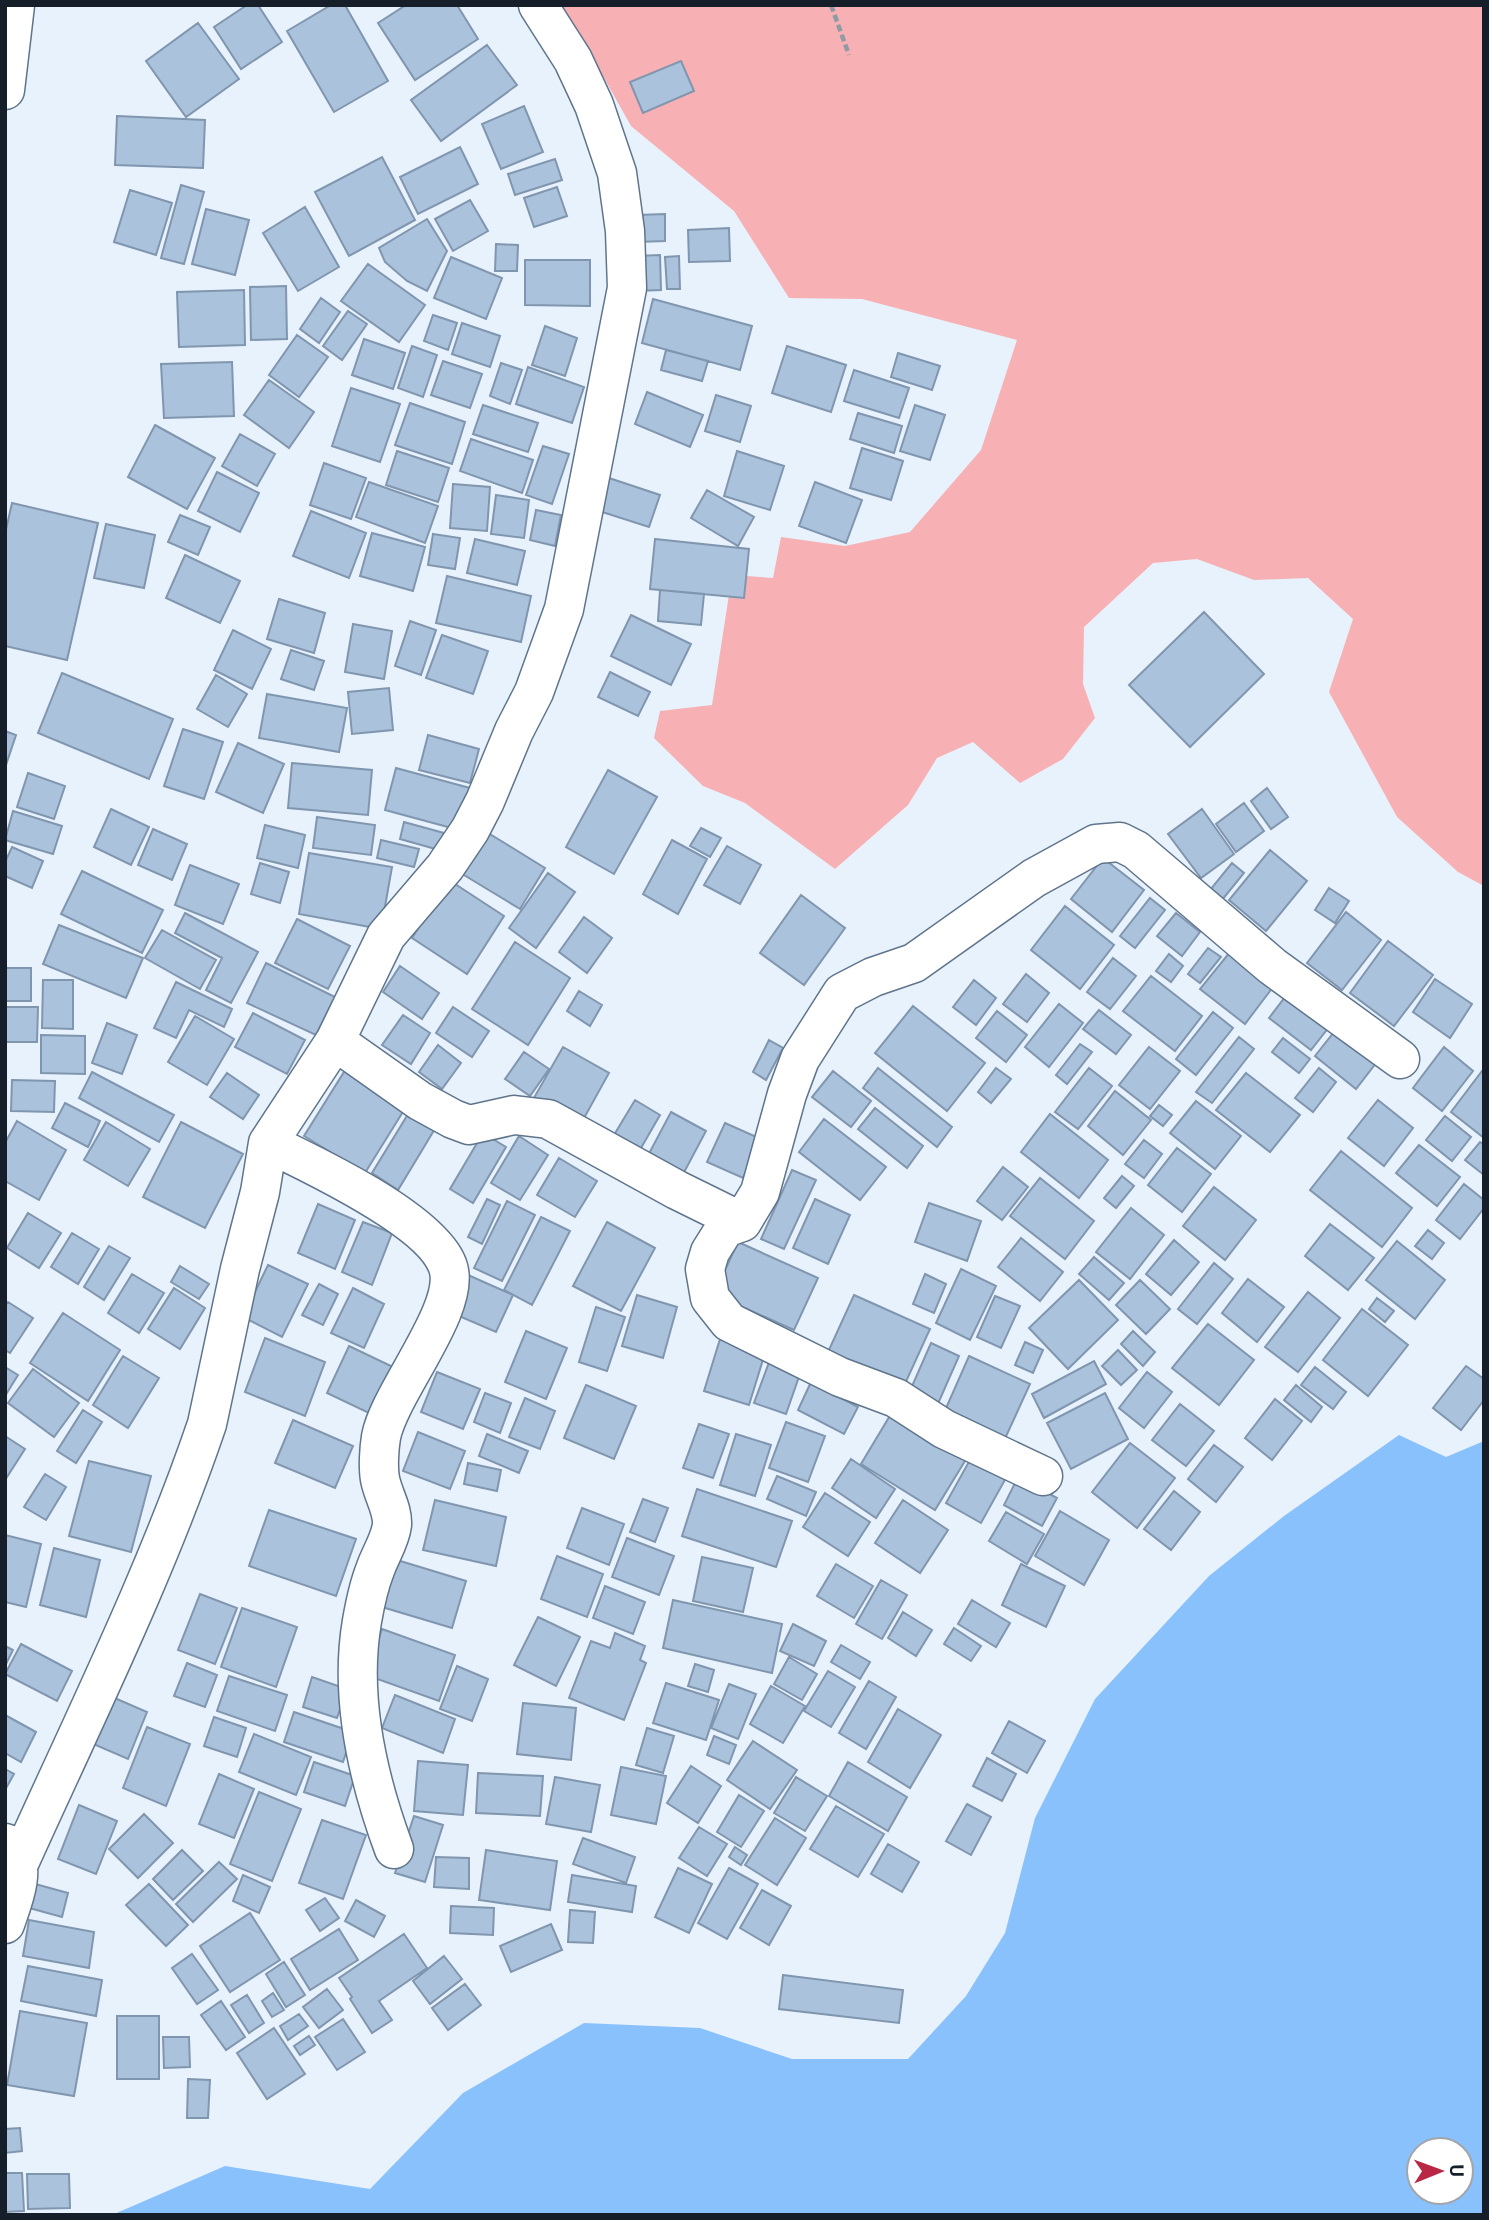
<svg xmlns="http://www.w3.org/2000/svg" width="1489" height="2220" viewBox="0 0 1489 2220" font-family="Roboto,sans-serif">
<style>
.green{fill:#f7b0b4}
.water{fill:#89c1fd;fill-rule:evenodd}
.building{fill:#abc2dc;stroke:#8096af;stroke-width:2}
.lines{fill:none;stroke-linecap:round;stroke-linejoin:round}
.minor-casing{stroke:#5f758c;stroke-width:41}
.trunk-casing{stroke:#5f758c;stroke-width:41}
.path{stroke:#909aa4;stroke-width:4.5;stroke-dasharray:7 3.5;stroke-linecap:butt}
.minor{stroke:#fff;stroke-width:38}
.trunk{stroke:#fff;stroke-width:38}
</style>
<rect width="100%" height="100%" fill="#e8f2fd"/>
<path class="green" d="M556 5H1484V886L1458 872 1397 817 1329 692 1353 619 1308 578 1254 580 1197 559 1153 563 1084 627 1083 684 1095 718 1063 759 1020 783 973 742 937 758 908 805 835 869 745 803 703 786 654 738 660 711 712 705 732 575 773 578 781 537 845 546 910 532 981 450 1017 340 862 299 789 298 734 211 631 126 572 21Z"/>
<path class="water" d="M1399 1435 1446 1457 1484 1441V2215H112L225 2166 370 2189 463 2093 584 2023 700 2028 792 2059H908L966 1996 1005 1933 1035 1818 1095 1699 1209 1576 1284 1516ZM1419 2150H1461V2192H1419Z"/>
<path class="building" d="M247 5H258L282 42 241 69 214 27Z
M331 5H345L388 81 334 112 287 31Z
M406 5H457L478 39 415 80 378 23Z
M198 23 239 79 186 117 146 61Z
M487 45 517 85 441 141 411 100Z
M681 61 694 91 643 113 630 82Z
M524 106 543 152 501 169 482 124Z
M117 116 205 120 203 168 115 165Z
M460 147 478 184 418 214 400 177Z
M382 157 415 220 349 256 315 192Z
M555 159 562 180 515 195 508 174Z
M181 185 204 192 184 264 161 258Z
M557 187 567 216 534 227 524 198Z
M130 190 172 203 156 255 114 242Z
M470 200 488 231 453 251 435 219Z
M305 207 339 267 298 291 263 233Z
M206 209 249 220 235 275 192 264Z
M665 214V241L638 242 637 215Z
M427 219 447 251 427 291 407 281 385 262 379 248Z
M729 228 730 261 689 262 688 230Z
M496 244 518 245 517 271H495Z
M660 255 661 290 636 291 635 256Z
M679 256 680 289H667L665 257Z
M451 257 502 278 486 319 434 298Z
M525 260H590V306L525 305Z
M368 264 425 305 399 342 341 301Z
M286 286 287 339 251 340 250 287Z
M244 290 245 345 179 347 177 292Z
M321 298 340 312 319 343 300 329Z
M653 299 752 326 740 370 642 343Z
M348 311 367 324 342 360 323 346Z
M433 315 457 323 448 350 424 341Z
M462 323 500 336 490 367 452 354Z
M545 326 577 338 565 376 532 365Z
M297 335 328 357 299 397 269 375Z
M364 339 405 353 393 389 352 375Z
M412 346 437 355 423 397 398 388Z
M787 346 846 365 831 412 772 393Z
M666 350 708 361 702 381 661 370Z
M898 353 940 366 932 390 891 377Z
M443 361 482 374 470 408 431 395Z
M232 362 234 416 164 418 161 364Z
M501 363 522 370 510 404 490 396Z
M528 367 584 387 572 423 516 404Z
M854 370 909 388 899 418 844 401Z
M269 380 314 412 289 448 244 415Z
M351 388 400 404 380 462 332 446Z
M647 392 703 415 690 447 635 424Z
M716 395 751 406 740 442 705 431Z
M410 403 465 422 452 464 395 445Z
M483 405 538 423 528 452 473 434Z
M915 405 945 415 930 460 900 451Z
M858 413 902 426 894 453 850 439Z
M155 425 215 458 187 509 128 477Z
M240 434 275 454 257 486 222 466Z
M471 439 533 460 522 493 460 471Z
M543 446 569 454 552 504 526 495Z
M862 448 903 461 891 500 850 488Z
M397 451 449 468 438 502 386 485Z
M737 451 784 466 770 510 724 496Z
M324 463 366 478 351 519 310 505Z
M217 472 259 493 240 532 198 511Z
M600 475 660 495 649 527 590 508Z
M369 482 438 506 425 543 356 517Z
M815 482 862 500 846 543 799 526Z
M453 484 490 487 487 531 450 528Z
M707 490 754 517 738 546 691 518Z
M496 495 529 500 524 538 491 534Z
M12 503 98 523 67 660 5 646V534Z
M536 510 561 515 555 546 530 540Z
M311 511 366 533 349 578 293 556Z
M180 515 210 527 198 555 168 542Z
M106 524 155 535 144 588 94 578Z
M372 533 425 547 413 591 360 576Z
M433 534 460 538 455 569 428 565Z
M475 539 525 551 517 585 467 573Z
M655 539 749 549 744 598 650 589Z
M185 555 240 581 220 623 166 598Z
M447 576 531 596 521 642 436 623Z
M660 590 704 594 701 625 658 621Z
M279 599 325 613 314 653 267 639Z
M1204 612 1264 674 1190 747 1129 685Z
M631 615 691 644 671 685 611 656Z
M410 621 436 630 421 675 395 666Z
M353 624 392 631 384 679 345 672Z
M233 630 271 649 252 689 214 670Z
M442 635 488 651 473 694 426 678Z
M291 650 324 661 314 690 281 679Z
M610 672 650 692 638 716 598 697Z
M62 673 173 719 149 779 38 733Z
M216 675 247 694 228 727 197 709Z
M389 688 393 730 352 734 348 692Z
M267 694 347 708 339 752 259 738Z
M183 729 223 742 204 799 164 786Z
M5 731 16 735 5 768Z
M428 735 479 749 470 783 419 770Z
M238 743 284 764 263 813 216 792Z
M292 763 372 770 368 815 288 808Z
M396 768 470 788 459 830 385 810Z
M608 770 657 797 614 874 566 847Z
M28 773 65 786 54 819 17 807Z
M1267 788 1288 817 1271 829 1251 801Z
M1244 803 1264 831 1236 852 1216 824Z
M111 809 149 827 131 865 94 847Z
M1202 809 1234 854 1201 878 1168 834Z
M13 811 62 826 53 854 5 840Z
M317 817 375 825 371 855 313 848Z
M404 822 444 833 439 850 400 839Z
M265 825 305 835 298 868 257 858Z
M701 828 721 838 710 857 690 846Z
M153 829 187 844 172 880 138 865Z
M485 831 545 868 520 909 459 872Z
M381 840 419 849 414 867 377 858Z
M672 840 707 859 678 914 643 894Z
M727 846 761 865 740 904 704 885Z
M12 847 43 861 32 888 5 876V862Z
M1270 850 1307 881 1266 931 1229 900Z
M309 853 392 867 381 929 299 914Z
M1103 858 1144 890 1112 932 1071 899Z
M260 863 289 872 280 903 251 894Z
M1232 863 1244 873 1222 900 1210 890Z
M190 865 239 884 223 924 175 905Z
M82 871 163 910 142 953 61 914Z
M548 873 575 892 536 948 509 928Z
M449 880 504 916 467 974 412 938Z
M1329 888 1349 901 1335 923 1315 910Z
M801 895 845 928 804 985 760 953Z
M1150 898 1165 910 1135 948 1120 936Z
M1065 906 1114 945 1080 989 1031 950Z
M1346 912 1381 940 1342 990 1307 963Z
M185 913 258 952 231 1003 206 990 222 958 175 933Z
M1176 913 1200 932 1182 956 1157 936Z
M584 917 612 938 587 973 559 952Z
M297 919 350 946 328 989 275 963Z
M59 925 143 958 126 998 43 964Z
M162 930 216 960 200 989 145 958Z
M1388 941 1433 975 1394 1026 1350 993Z
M515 942 570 978 528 1045 472 1009Z
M1208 948 1221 957 1200 983 1188 974Z
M1230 952 1273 987 1245 1024 1200 989Z
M1169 954 1183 966 1171 982 1156 971Z
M1113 958 1136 976 1110 1009 1087 992Z
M266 963 335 997 316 1035 247 1003Z
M400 966 439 993 422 1019 383 992Z
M5 968H31V1001H5Z
M1026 974 1049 993 1027 1022 1003 1004Z
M1151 976 1202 1016 1175 1051 1123 1011Z
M1435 979 1472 1004 1450 1038 1413 1012Z
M43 980H73V1029L42 1028Z
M974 980 996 998 976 1025 953 1007Z
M176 982 232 1009 224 1027 189 1010 176 1038 154 1028Z
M1295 984 1336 1018 1311 1050 1269 1018Z
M579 991 602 1005 590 1026 567 1011Z
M1059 1004 1083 1023 1049 1067 1025 1047Z
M913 1006 985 1063 947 1111 875 1053Z
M5 1007H38L37 1042H5Z
M453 1007 489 1031 472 1057 436 1033Z
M1099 1010 1131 1035 1116 1054 1083 1029Z
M997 1011 1027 1035 1006 1062 976 1038Z
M1213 1012 1233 1028 1196 1075 1176 1059Z
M253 1013 305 1040 287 1074 235 1047Z
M403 1015 430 1033 411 1064 382 1045Z
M195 1016 234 1039 207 1085 168 1062Z
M1342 1022 1383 1054 1356 1089 1315 1056Z
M107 1023 137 1035 122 1074 92 1063Z
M41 1035 85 1036V1074L41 1073Z
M1239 1037 1254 1049 1212 1103 1196 1092Z
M1283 1038 1310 1059 1299 1073 1272 1052Z
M769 1040 783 1048 766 1080 753 1072Z
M1080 1044 1092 1052 1067 1084 1056 1075Z
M438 1045 461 1063 442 1089 419 1072Z
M563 1047 609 1073 578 1129 531 1103Z
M1149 1047 1180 1071 1150 1109 1119 1085Z
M1444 1047 1473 1071 1442 1111 1413 1088Z
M524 1052 549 1069 530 1096 505 1079Z
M349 1064 409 1102 365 1173 304 1136Z
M878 1068 952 1127 937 1147 863 1088Z
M996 1068 1011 1079 991 1103 978 1092Z
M1089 1068 1112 1086 1078 1129 1055 1112Z
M1319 1068 1336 1082 1313 1112 1295 1098Z
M833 1071 871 1101 851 1127 812 1097Z
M1482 1071 1484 1073V1138L1451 1112Z
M92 1072 174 1115 159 1142 79 1098Z
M227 1073 259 1095 243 1119 210 1097Z
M1246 1073 1300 1115 1270 1152 1216 1110Z
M12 1080 55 1081 54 1112 11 1111Z
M1115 1091 1151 1120 1123 1155 1088 1126Z
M635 1100 660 1115 637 1155 611 1140Z
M1378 1100 1413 1128 1384 1166 1348 1138Z
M1196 1101 1241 1136 1215 1169 1170 1133Z
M65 1103 100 1121 88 1147 52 1128Z
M1159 1105 1172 1115 1163 1126 1150 1116Z
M875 1108 923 1146 907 1168 858 1129Z
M410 1111 436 1127 398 1190 372 1173Z
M671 1112 706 1131 680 1180 645 1161Z
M1050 1114 1108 1160 1079 1198 1021 1152Z
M1445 1116 1471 1137 1452 1161 1426 1140Z
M824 1119 886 1167 860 1200 799 1152Z
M17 1121 66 1150 39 1200 5 1181V1143Z
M106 1122 150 1149 128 1186 84 1160Z
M181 1122 243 1154 205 1228 143 1197Z
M725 1123 761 1139 743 1178 707 1162Z
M483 1133 506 1147 473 1203 450 1189Z
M519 1136 548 1155 520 1200 491 1183Z
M1144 1140 1162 1154 1144 1178 1125 1164Z
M1480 1142 1484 1145V1175L1465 1160Z
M1419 1145 1460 1177 1437 1206 1396 1173Z
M1177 1148 1211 1174 1182 1212 1148 1185Z
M1341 1151 1412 1208 1382 1247 1310 1190Z
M559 1158 597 1181 575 1217 537 1195Z
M1003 1167 1028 1187 1002 1220 977 1201Z
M792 1170 816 1180 784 1249 761 1239Z
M1122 1176 1134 1186 1116 1208 1104 1198Z
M1040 1178 1094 1221 1065 1259 1010 1216Z
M1464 1184 1484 1200V1208L1460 1239 1436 1220Z
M1214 1187 1256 1220 1225 1260 1183 1226Z
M487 1199 500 1205 482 1244 468 1237Z
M815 1199 850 1215 828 1264 793 1248Z
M507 1201 535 1215 502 1281 474 1268Z
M929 1203 981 1221 967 1261 915 1242Z
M318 1204 355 1220 335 1269 298 1253Z
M1131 1208 1164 1235 1130 1279 1096 1252Z
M28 1213 61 1233 39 1268 7 1248Z
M541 1217 570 1231 532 1305 504 1290Z
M363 1222 392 1233 372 1285 342 1272Z
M607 1222 655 1248 621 1311 573 1286Z
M1330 1224 1374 1258 1348 1290 1305 1256Z
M1428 1230 1444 1243 1432 1259 1415 1246Z
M72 1233 99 1249 78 1284 51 1267Z
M1021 1238 1063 1272 1040 1301 998 1267Z
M1174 1240 1199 1262 1171 1295 1146 1274Z
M1397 1241 1445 1280 1415 1319 1366 1280Z
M738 1242 818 1278 794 1330 714 1294Z
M109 1246 130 1258 104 1300 84 1287Z
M1094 1257 1124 1283 1109 1300 1079 1274Z
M1214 1263 1233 1279 1197 1324 1178 1309Z
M268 1265 308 1284 282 1337 243 1317Z
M180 1266 209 1284 199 1299 171 1282Z
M961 1269 996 1286 970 1340 936 1323Z
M132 1274 164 1293 139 1333 108 1313Z
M925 1274 946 1284 934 1313 913 1304Z
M468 1275 513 1295 496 1332 452 1313Z
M1248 1279 1284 1307 1257 1342 1222 1313Z
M1079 1280 1118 1320 1068 1369 1029 1328Z
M1140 1280 1170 1309 1146 1334 1116 1305Z
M319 1284 338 1294 323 1325 302 1315Z
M174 1288 205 1308 180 1349 148 1329Z
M353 1288 384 1304 364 1348 331 1333Z
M1308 1292 1340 1318 1298 1372 1265 1347Z
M637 1295 677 1307 663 1358 622 1346Z
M854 1295 930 1329 904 1386 828 1352Z
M995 1296 1020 1306 1001 1348 977 1337Z
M1377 1298 1394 1311 1385 1322 1369 1309Z
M8 1302 33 1318 10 1353 5 1350V1306Z
M596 1307 625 1317 607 1371 579 1362Z
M1362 1309 1408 1345 1368 1396 1323 1360Z
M63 1313 120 1350 88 1401 30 1363Z
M1208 1324 1254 1360 1219 1405 1172 1368Z
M526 1331 567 1348 546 1399 505 1382Z
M1133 1331 1155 1352 1143 1366 1121 1344Z
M265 1338 325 1362 305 1416 245 1392Z
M720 1339 765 1353 749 1405 704 1391Z
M1025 1342 1043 1350 1033 1373 1015 1365Z
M931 1343 959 1356 937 1406 909 1393Z
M349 1346 393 1367 371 1414 327 1393Z
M1118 1350 1137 1370 1121 1385 1102 1366Z
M123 1356 159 1378 128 1428 93 1405Z
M969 1356 1030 1384 1003 1443 943 1415Z
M771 1357 802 1368 786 1414 754 1403Z
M1094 1361 1106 1384 1044 1418 1032 1394Z
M1466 1366 1484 1379V1400L1461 1430 1433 1408Z
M5 1367 18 1375 5 1396Z
M1315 1367 1346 1392 1333 1409 1301 1385Z
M33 1369 79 1403 54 1437 8 1403Z
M437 1372 480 1389 463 1429 421 1412Z
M1147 1372 1172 1392 1144 1428 1119 1408Z
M811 1382 858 1407 844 1434 798 1410Z
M586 1385 636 1406 614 1459 564 1438Z
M1296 1385 1322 1407 1311 1422 1284 1400Z
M485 1393 511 1403 500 1433 474 1422Z
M1105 1393 1128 1439 1071 1469 1047 1423Z
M525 1398 555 1411 540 1449 509 1437Z
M1275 1399 1302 1421 1272 1460 1245 1438Z
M1180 1404 1214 1431 1186 1466 1152 1440Z
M894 1409 968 1456 935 1510 861 1464Z
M83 1410 102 1422 76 1463 57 1451Z
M293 1420 353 1446 335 1488 275 1463Z
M786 1422 825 1436 808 1482 769 1468Z
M699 1424 729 1434 713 1478 683 1468Z
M418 1432 465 1451 450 1489 403 1471Z
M487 1434 528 1451 519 1473 479 1456Z
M736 1434 771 1445 755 1496 720 1485Z
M5 1436 25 1449 5 1480Z
M1130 1443 1175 1478 1137 1528 1092 1492Z
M1214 1445 1243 1467 1216 1502 1188 1479Z
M971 1458 1006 1478 981 1523 946 1503Z
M851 1459 895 1489 876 1518 832 1488Z
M89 1461 151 1476 131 1552 69 1536Z
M468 1463 501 1470 497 1491 464 1484Z
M45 1474 66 1487 46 1520 24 1507Z
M777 1476 816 1492 806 1516 767 1499Z
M1018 1477 1057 1498 1042 1526 1004 1505Z
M697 1489 792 1521 776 1567 682 1536Z
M1174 1491 1200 1512 1171 1550 1144 1529Z
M825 1493 870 1522 848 1556 803 1527Z
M643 1499 668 1508 655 1542 630 1532Z
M435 1500 506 1517 496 1566 423 1550Z
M903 1500 948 1530 920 1573 875 1543Z
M582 1508 624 1524 609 1565 567 1548Z
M269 1510 356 1539 336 1596 249 1566Z
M1060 1511 1109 1540 1084 1585 1035 1556Z
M1006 1512 1044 1534 1027 1564 989 1541Z
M5 1535 41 1544 26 1607 5 1602Z
M627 1538 674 1556 659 1595 612 1577Z
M54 1548 100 1560 86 1617 40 1605Z
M557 1556 603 1574 587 1617 541 1599Z
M702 1557 753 1568 743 1612 693 1601Z
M397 1560 466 1581 452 1628 382 1607Z
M836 1564 873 1586 854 1618 817 1596Z
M1021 1564 1065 1586 1046 1627 1002 1605Z
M881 1580 907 1595 882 1639 856 1624Z
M605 1586 645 1602 633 1634 593 1618Z
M200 1594 237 1608 215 1664 178 1650Z
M673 1600 782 1624 772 1673 663 1648Z
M972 1600 1010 1623 996 1647 958 1624Z
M242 1608 297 1627 276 1687 221 1667Z
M903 1612 932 1630 916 1656 888 1638Z
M538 1617 580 1637 556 1686 514 1665Z
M793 1624 826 1641 814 1666 780 1651Z
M954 1628 981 1646 971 1661 944 1644Z
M382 1629 455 1655 439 1701 366 1675Z
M615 1633 645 1646 640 1660 646 1663 624 1720 569 1698 591 1641 610 1648Z
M21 1644 72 1671 57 1701 5 1674Z
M841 1645 870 1662 860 1679 831 1662Z
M5 1646 13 1650 5 1666Z
M789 1657 817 1674 802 1700 774 1684Z
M187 1663 217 1675 205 1707 174 1696Z
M695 1664 714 1670 708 1692 688 1686Z
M457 1666 488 1679 472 1721 440 1709Z
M828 1671 855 1687 831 1727 804 1711Z
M229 1676 287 1695 275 1731 217 1711Z
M312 1677 347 1689 337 1718 303 1707Z
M869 1681 896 1697 866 1749 839 1733Z
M666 1683 719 1700 706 1740 653 1723Z
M729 1684 756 1694 738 1739 711 1728Z
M771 1686 805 1706 783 1743 750 1724Z
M395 1695 455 1719 443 1753 382 1728Z
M110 1696 147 1712 128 1759 91 1743Z
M523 1703 576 1708 571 1760 517 1754Z
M898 1709 941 1735 910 1788 868 1762Z
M294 1712 353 1732 343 1762 284 1742Z
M5 1715 36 1732 21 1762 5 1753Z
M214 1717 246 1728 237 1757 204 1746Z
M1009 1721 1045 1741 1027 1773 992 1753Z
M147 1727 190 1744 166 1806 123 1788Z
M647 1728 674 1736 663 1773 636 1765Z
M254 1734 311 1757 296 1795 239 1772Z
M714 1736 736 1745 729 1764 707 1755Z
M753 1741 797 1770 770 1809 727 1780Z
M987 1758 1016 1774 1002 1801 973 1786Z
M418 1761 468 1765 463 1815 414 1811Z
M314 1762 355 1776 345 1806 304 1792Z
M848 1762 907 1797 888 1831 829 1796Z
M691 1766 721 1786 698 1823 667 1803Z
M621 1767 666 1776 656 1824 611 1815Z
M5 1769 14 1774 5 1790Z
M478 1773 543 1776 540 1816 476 1813Z
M219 1774 254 1789 234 1838 199 1824Z
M555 1777 600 1785 591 1832 546 1824Z
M796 1777 827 1796 805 1831 774 1813Z
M259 1792 301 1809 272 1881 230 1864Z
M739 1795 764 1811 741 1847 717 1832Z
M967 1804 991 1817 971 1855 946 1841Z
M79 1805 117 1821 96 1874 58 1859Z
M836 1806 884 1834 858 1877 810 1849Z
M144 1814 173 1843 138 1878 109 1849Z
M414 1816 443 1825 425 1882 395 1873Z
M775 1818 806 1838 777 1885 745 1865Z
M322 1820 366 1835 343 1899 299 1883Z
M699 1827 727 1844 707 1876 679 1858Z
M583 1838 635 1857 626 1883 573 1864Z
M888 1844 919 1862 902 1892 871 1874Z
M735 1847 747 1855 741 1865 729 1857Z
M182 1850 203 1871 173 1900 153 1879Z
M486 1850 557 1861 550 1910 479 1900Z
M436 1857 469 1858V1889L434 1887Z
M219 1862 237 1879 193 1922 176 1904Z
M678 1868 712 1884 689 1933 655 1917Z
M729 1868 758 1884 727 1939 698 1923Z
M243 1875 270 1887 259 1913 233 1901Z
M572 1875 636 1886 632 1912 568 1902Z
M28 1882 68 1893 62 1917 22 1906Z
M149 1884 188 1925 166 1946 126 1905Z
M762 1890 791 1906 769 1945 740 1928Z
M325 1898 339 1918 320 1931 306 1910Z
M356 1900 385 1916 374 1937 345 1921Z
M451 1906 494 1908 493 1935 450 1933Z
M570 1910 595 1912 593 1943 568 1942Z
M250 1913 280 1960 230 1992 200 1946Z
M29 1920 94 1932 89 1968 23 1956Z
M551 1924 562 1950 511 1972 500 1946Z
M339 1929 358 1960 310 1990 291 1959Z
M404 1934 427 1968 379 2001 392 2020 372 2033 350 1999 352 1997 339 1978Z
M192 1954 218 1990 197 2004 172 1968Z
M444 1956 462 1979 430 2004 413 1981Z
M284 1962 305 1995 286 2007 266 1974Z
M28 1966 102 1980 96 2016 21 2001Z
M783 1975 903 1990 899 2023 779 2009Z
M465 1984 481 2005 448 2030 432 2008Z
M327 1989 343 2010 319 2028 303 2007Z
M273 1993 284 2010 272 2017 262 2001Z
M247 1995 264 2023 249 2033 231 2005Z
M221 2001 245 2037 226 2050 201 2015Z
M20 2011 87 2023 74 2096 7 2085Z
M299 2014 308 2026 288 2040 280 2026Z
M117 2016H159V2079H117Z
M343 2019 365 2052 337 2070 315 2037Z
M274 2028 305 2074 267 2099 237 2053Z
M309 2036 315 2045 300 2055 294 2046Z
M163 2037H189L190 2067 164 2068Z
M188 2079 210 2080 208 2118H187Z
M20 2128 22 2151 5 2153V2129Z
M5 2173H22L24 2211 5 2212Z
M27 2174H69L70 2208 28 2209Z"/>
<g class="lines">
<g class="minor-casing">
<path id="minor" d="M335 1041 420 1101 453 1119 469 1125 514 1115 548 1119 677 1190 742 1222 760 1192 787 1094 800 1059 842 993 873 977 914 963 1034 878 1096 844 1120 842 1136 850 1272 966 1400 1059
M268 1143C312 1164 433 1221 448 1267 462 1308 389 1393 381 1437 379 1449 378 1468 380 1479 383 1495 393 1509 392 1525 390 1541 380 1555 375 1570 369 1585 365 1604 362 1621 349 1696 368 1779 394 1849
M742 1222 725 1228 710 1252 705 1269 710 1298 729 1322 840 1377 896 1398 944 1429 1043 1476
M5 1843 13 1846C25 1873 14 1898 5 1924
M20 1861C85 1717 156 1574 207 1424L240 1269 260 1192 268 1143 335 1041 386 936 445 867 470 830 485 801 514 731 534 692 564 609 627 288 625 231 617 173 594 105 573 60 538 5"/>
</g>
<g class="trunk-casing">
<path id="trunk" d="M5 90 15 5"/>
</g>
<path class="path" d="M831 5 849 55"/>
<use href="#minor" class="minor"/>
<use href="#trunk" class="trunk"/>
</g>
<rect width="1489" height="2220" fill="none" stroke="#161f29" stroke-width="14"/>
<g transform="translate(1440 2171) rotate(89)"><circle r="33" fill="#ffffff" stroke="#a2a5a9" stroke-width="2"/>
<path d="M0-5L12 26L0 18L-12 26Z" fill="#b92745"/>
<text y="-10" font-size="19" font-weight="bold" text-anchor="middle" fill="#161f29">U</text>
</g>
</svg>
